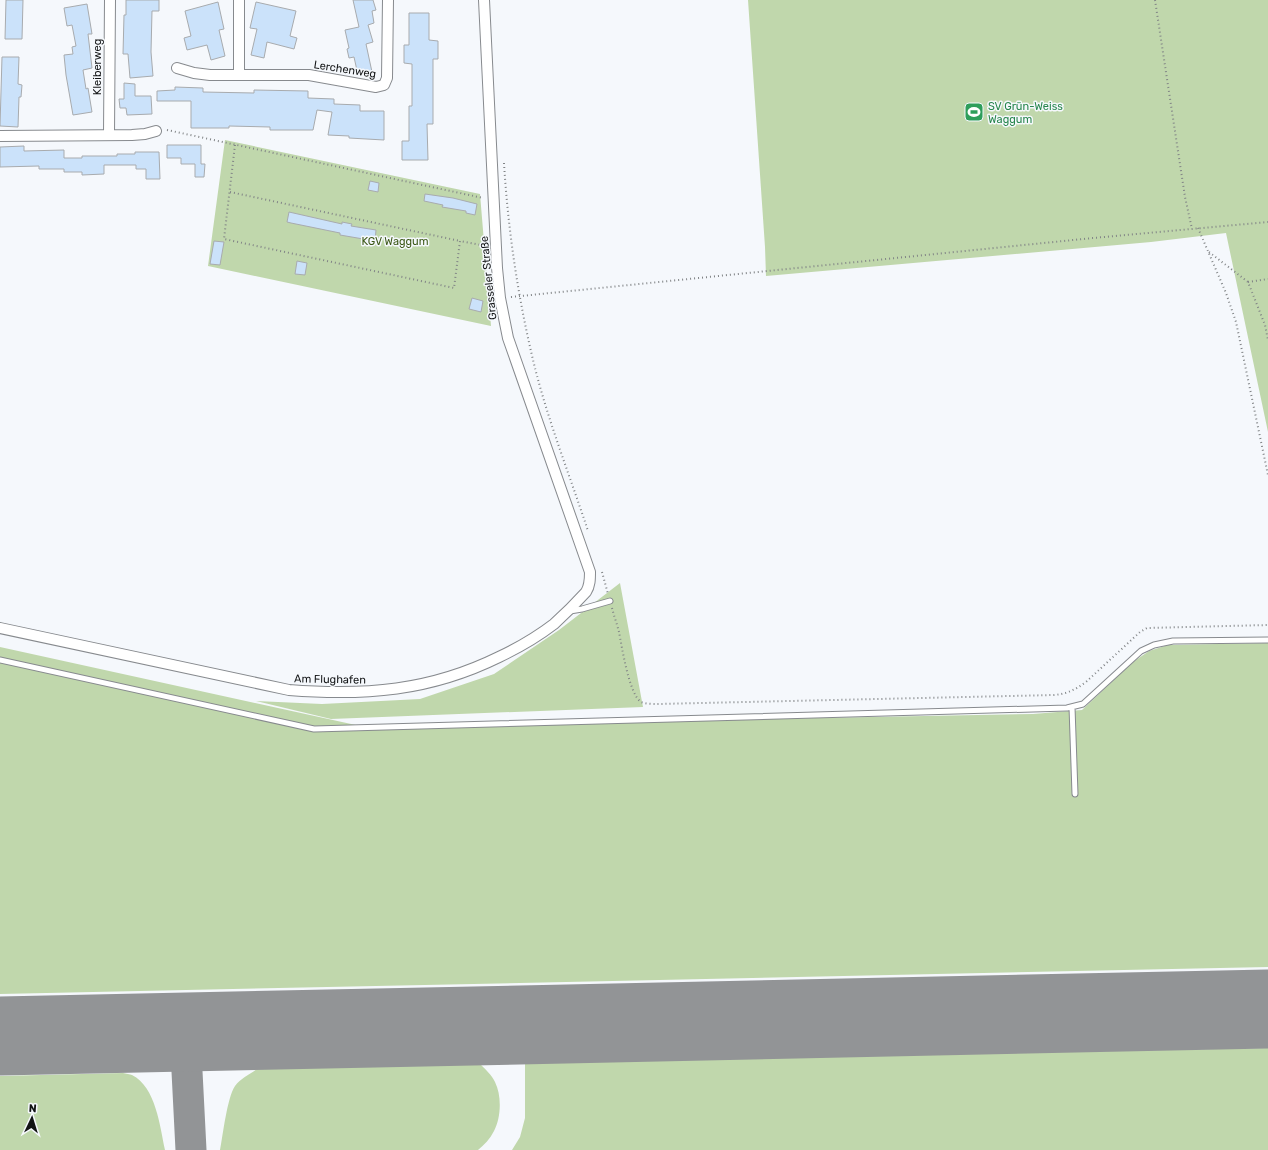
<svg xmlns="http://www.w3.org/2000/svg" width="1268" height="1150" viewBox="0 0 1268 1150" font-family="Rubik,sans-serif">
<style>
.green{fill:#c0d7ac}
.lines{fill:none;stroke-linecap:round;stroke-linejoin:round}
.taxiway{stroke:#929496;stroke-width:31}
.runway{stroke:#929496;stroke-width:79}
.building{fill:#cbe2fa;stroke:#a8abae}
.lane-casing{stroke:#878a8e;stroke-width:7}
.street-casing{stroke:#878a8e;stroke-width:12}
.path{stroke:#818486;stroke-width:2;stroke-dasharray:1 3;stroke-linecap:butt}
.lane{stroke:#fff;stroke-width:5}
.street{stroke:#fff;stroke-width:10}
.labels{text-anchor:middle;stroke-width:3;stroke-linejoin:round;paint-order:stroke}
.street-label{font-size:11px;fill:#111314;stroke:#f5f8fc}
.leisure-label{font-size:11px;fill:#27864d;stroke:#f5f8fc;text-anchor:start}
.park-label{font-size:11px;fill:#3a5715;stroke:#f5f8fc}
</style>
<rect width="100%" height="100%" fill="#f5f8fc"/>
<path class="green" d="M748 0H1268V432L1226 233 1151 242 766 276 765 247Z
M225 140 480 194 491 326 208 266Z
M620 583 643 707 331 719 256 701 322 704 420 699 494 674 559 630Z
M1268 643V967L0 994V647L374 729 763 719 1033 714 1082 710 1133 662 1149 651 1168 645Z
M1268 1048V1150H512L520 1137 525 1118V1062Z
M479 1063C485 1069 492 1075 495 1082 502 1096 501 1118 494 1131 490 1139 484 1145 478 1150H220C223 1135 227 1098 235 1086 241 1078 249 1075 257 1069Z
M123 1073C126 1074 130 1074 132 1075 156 1087 160 1127 165 1150H0V1076Z"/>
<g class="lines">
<path class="taxiway" d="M185 1032 191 1150"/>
<path class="runway" d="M0 1036 1268 1009"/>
</g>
<path class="building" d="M6 0H23L22 39H5Z
M126 0H159V11H152L151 52 153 76 130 78 128 54H123L124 15H126Z
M353 0H373L376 10 372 11 374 23 368 25 373 42 366 44 372 72 358 75 354 57 349 58 347 49 349 48 345 30 359 27Z
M218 2 224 29 219 30 225 56 211 60 207 45 187 50 184 38 191 36 185 11Z
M256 2 296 11 290 36 297 38 294 49 267 42 264 58 251 55 257 29 250 28Z
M87 4 92 34H88L92 68 83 70 86 89 88 88 92 112 73 115 66 75 64 55 73 54 72 47 76 46 72 25 67 26 64 8Z
M409 13H429V40L438 41V59H433V124H427L428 160H402V141H409V106H412V64L404 63V45H409Z
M2 57H19L18 84 22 85 21 97H19L18 127 0 126Z
M124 83 135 84V96H151L152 114 127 115 126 108H120L119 99H124Z
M175 87 203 88V92L254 93V90L308 91V98L334 99V104L360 105V111H384V140L349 138V136L328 135 332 112 317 110 313 130H270V127L229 126V128H191V101H157V91L175 90Z
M167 145H201V164H205L204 177H195V164H181V158H167Z
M24 146V151L64 150V158H82V156H117V154H135V152H159L160 179H146V169H136V165H104V174L82 175V172H64V169H39V166L0 167V147Z
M370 181 379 183 378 192 368 190Z
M425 194 453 198 477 204 475 215 466 213V211L442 207 443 205 424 201Z
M289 212 342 224V222L352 224 351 226 376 230 375 241 340 235V233L291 223 287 222Z
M214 241 224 242 220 265 210 264Z
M297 261 307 263 305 275 295 274Z
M472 298 483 301 481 312 469 309Z"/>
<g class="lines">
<g class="lane-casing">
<path id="lane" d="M570 611 582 609 610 601
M0 660 314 729 1067 708 1083 704 1141 651 1154 645 1173 641 1268 640
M1072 707 1075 794"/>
</g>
<g class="street-casing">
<path id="street" d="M239 0V75H309L376 87 384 85 387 78 388 0
M177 68 194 73 210 75H239
M109 134 110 0
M0 136 132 135 145 134 156 131
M0 628 289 690C365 696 430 691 499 657 518 648 537 637 554 624 565 614 576 603 586 592 590 586 590 579 590 572L508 338 500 298 497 268 484 0"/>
</g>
<path class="path" d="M1155 0 1185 197 1192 229
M167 130 483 198
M235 145 224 239 454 288 460 241 486 246
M504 163C508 230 518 298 534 364 548 421 570 476 588 531
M230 192 460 241
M1198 228 1226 293 1236 322 1268 475
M1209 252 1248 282 1265 325 1268 340
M1248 282 1268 279
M511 297 1093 238 1268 222
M602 572 608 594
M612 608C614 616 617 624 619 632 622 647 629 694 641 702 646 704 652 704 657 704L1054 695C1066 694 1075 690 1086 682L1140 632 1147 628 1268 625"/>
<use href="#lane" class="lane"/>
<use href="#street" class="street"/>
</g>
<defs>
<g id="stadium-square" transform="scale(1)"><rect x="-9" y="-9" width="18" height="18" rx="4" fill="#2e9e5b" stroke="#f5f8fc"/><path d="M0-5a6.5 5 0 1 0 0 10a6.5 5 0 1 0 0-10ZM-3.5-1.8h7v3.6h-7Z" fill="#fff"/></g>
</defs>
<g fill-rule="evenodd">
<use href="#stadium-square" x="974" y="112"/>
</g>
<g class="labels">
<g class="street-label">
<text transform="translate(97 67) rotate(-90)" y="4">Kleiberweg</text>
<text transform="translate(345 69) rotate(9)" y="4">Lerchenweg</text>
<text transform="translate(488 278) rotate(-96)" y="4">Grasseler Straße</text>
<text transform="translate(330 679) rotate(1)" y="4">Am Flughafen</text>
</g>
<g class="leisure-label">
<text x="988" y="110">SV Grün-Weiss<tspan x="988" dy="13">Waggum</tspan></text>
</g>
<g class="park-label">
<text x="395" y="245">KGV Waggum</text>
</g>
</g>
<g transform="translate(32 1118) rotate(4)" stroke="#f5f8fc" stroke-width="3" paint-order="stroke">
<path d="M0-3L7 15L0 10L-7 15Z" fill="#111314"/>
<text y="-6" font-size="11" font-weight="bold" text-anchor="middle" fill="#111314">N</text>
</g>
</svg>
